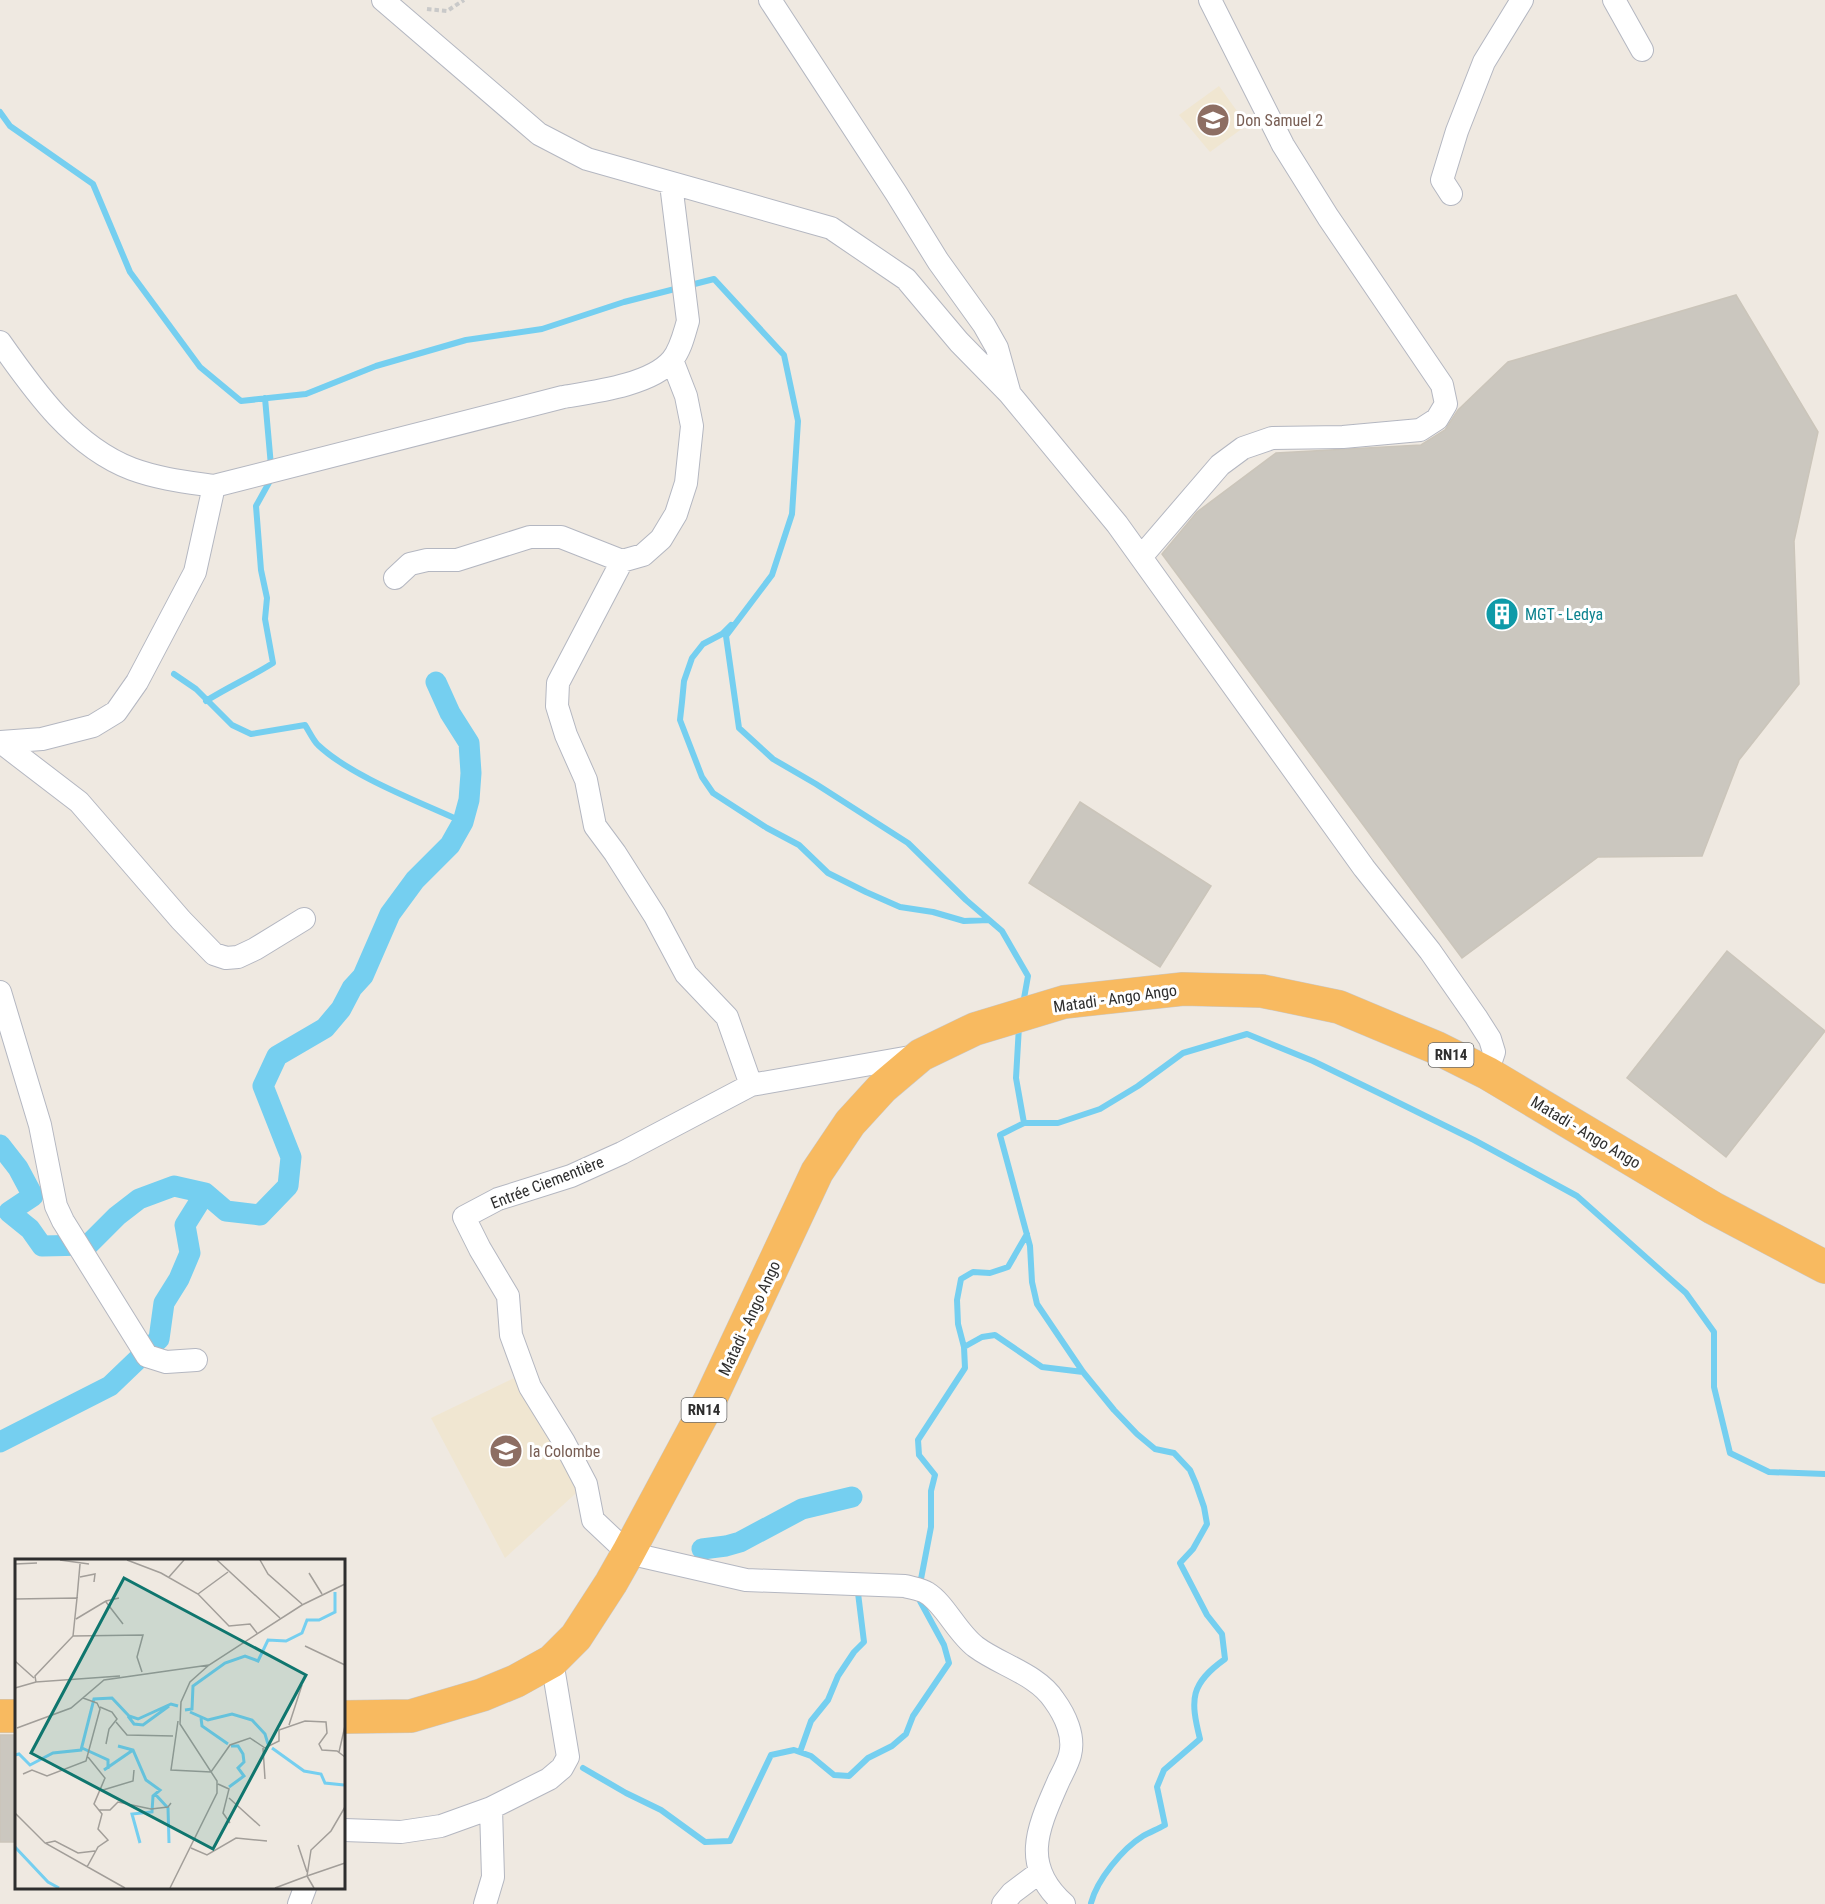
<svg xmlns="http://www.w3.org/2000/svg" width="1825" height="1904" viewBox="0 0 1825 1904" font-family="'Roboto Condensed',sans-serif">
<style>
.education{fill:#f0e6d1}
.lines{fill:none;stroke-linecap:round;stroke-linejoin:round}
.stream{stroke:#75cff0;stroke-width:6}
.canal{stroke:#75cff0;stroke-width:21}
.building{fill:#cbc7bf;stroke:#cbc5ba;stroke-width:1.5}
.minor-casing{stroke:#b4b7c1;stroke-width:24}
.trunk-casing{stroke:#c9c9c9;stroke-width:34}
.path{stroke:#c9c9c9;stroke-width:4;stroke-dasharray:4.5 3;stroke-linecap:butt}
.minor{stroke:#fff;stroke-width:22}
.trunk{stroke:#f8ba60;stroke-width:33}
.labels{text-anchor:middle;stroke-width:6;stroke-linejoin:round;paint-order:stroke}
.shield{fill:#fff;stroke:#6d6d6d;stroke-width:1.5}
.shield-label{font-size:15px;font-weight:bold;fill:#2e2e2e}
.education-label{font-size:16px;fill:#785e54;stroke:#fff;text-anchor:start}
.culture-label{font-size:16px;fill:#0d838f;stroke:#fff;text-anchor:start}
.street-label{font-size:16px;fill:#2e2e2e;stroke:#fff}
.inset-river{fill:none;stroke:#75cff0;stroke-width:3}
.inset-road{fill:none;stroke:#a29e99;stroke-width:1.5}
.view{fill:#0f766e;fill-opacity:0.15;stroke:#0f766e;stroke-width:3}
.inset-edge{fill:none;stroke:#2e2e2e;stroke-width:3}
</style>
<rect width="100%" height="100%" fill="#efe9e1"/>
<path class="education" d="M1219 86 1247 125 1210 152 1179 115Z
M514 1378 586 1484 505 1558 431 1418Z"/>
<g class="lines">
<path class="stream" d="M0 112 10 126 93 184 130 272 200 367 241 401 306 394 376 366 466 340 542 329 624 302 714 279 784 355 798 421 792 514 772 575 726 636 739 728 773 759 816 784 908 843 966 900 1002 931 1028 976 1023 1004
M265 398 271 466
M731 625 722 634 703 644 692 658 684 681 682 702 680 720 702 777 713 793 767 828 799 845 828 873 866 892 900 907 933 912 964 921 989 920
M174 674 196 689 232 725 251 734 305 725C309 731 313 740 318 745 352 777 420 802 463 822
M206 701C228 687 251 677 273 663L265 619 267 598 261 570 256 506 271 479
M1019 1026 1016 1078 1024 1123H1058L1100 1109 1138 1086 1183 1053 1247 1034 1313 1061 1383 1095 1474 1140 1577 1196 1686 1293 1714 1332V1387L1730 1453 1769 1472 1825 1474
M1024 1123 1000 1135 1030 1246 1032 1282 1037 1304 1083 1372 1114 1410 1137 1434 1155 1449 1174 1453 1190 1470 1196 1484 1204 1507 1207 1524 1193 1549 1180 1563 1207 1615 1222 1634 1225 1659C1190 1684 1190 1699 1200 1739L1164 1770 1157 1787 1165 1825C1158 1829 1150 1832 1143 1836 1122 1849 1097 1880 1091 1903
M964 1347 982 1337 995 1335 1042 1367 1083 1372
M921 1579 931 1527V1491L935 1475 919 1455 918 1440 965 1368 964 1347 958 1324 957 1300 961 1279 973 1272 990 1273 1008 1267 1027 1234
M800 1752 811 1721 828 1700 838 1676 854 1652 864 1642 858 1593
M583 1768 626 1793 661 1810 705 1842 730 1841 771 1755 794 1750 811 1756 834 1775 849 1776 868 1758 892 1746 906 1734 913 1716 949 1663 944 1645 920 1601"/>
<path class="canal" d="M0 1145 18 1168 33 1196 9 1212 30 1229 42 1246 88 1245 117 1216 139 1199 174 1186 205 1193 226 1211 260 1215 288 1186 291 1157 263 1086 277 1056 325 1028 341 1009 352 988 363 976 390 914 415 880 450 845 463 822 469 800 471 773 469 743 450 713 436 682
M0 1442 110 1386 159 1339 164 1303 179 1279 190 1253 185 1225 205 1193
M702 1549 726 1546 740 1542 802 1509 852 1497"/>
</g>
<path class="building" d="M1736 295 1818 432 1794 541 1799 684 1739 760 1702 856 1598 857 1462 958 1162 554 1197 512 1276 453 1421 445 1445 430 1458 410 1508 362Z
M1080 802 1211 886 1160 967 1029 883Z
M1727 951 1825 1031 1726 1157 1627 1078Z
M0 1735H16V1842H0Z"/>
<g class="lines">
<g class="minor-casing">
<path id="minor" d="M383 0 539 134 587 159 831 228 906 279 959 342 1009 393 1117 524 1364 868 1430 951 1476 1017 1490 1039 1494 1052 1487 1073
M770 0 896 193 938 261 984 325 997 348 1009 391
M1614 0 1642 50
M1451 194 1442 180 1457 131 1484 62 1522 0
M0 342C35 392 74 447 132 469 159 479 187 482 214 486L563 397C593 392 651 385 672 360 681 349 684 334 688 321L671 184
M1141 557 1220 465 1243 448 1272 438 1343 437 1420 430 1437 419 1446 404 1442 385 1328 217 1283 145 1210 0
M622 561 558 683 557 706 566 735 586 780 595 826 615 853 655 916 686 974 727 1017 751 1085
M395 578 410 564 427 560H457L530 537H561L622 561 643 555 661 539 676 514 686 483 692 426 686 396 672 360
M0 742 42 739 93 726 116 712 137 682 195 572 214 486
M2 743 79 802 181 920 214 954 226 958 238 957 255 949 304 919
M0 992 40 1125 56 1206 63 1221 147 1356 166 1362 196 1360
M916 1056 751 1085 622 1153 571 1176 498 1199 464 1217 480 1249 508 1296 511 1335 530 1387 564 1442 586 1484 593 1520 628 1553 746 1580 905 1586C911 1588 921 1589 927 1593 945 1604 957 1633 976 1647 1000 1665 1037 1674 1054 1700 1065 1715 1075 1736 1070 1755 1068 1763 1063 1772 1059 1780 1039 1826 1019 1864 1064 1904
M344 1830 401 1832 441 1826 491 1808 549 1779 562 1768 568 1757 552 1661
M299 1904 305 1888
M485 1904 493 1877 491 1808
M1003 1904 1012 1893 1040 1872"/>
</g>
<g class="trunk-casing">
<path id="trunk" d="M0 1716H16
M344 1717 411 1716 482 1695 516 1681 552 1661 576 1637 611 1583 628 1553 710 1400 817 1172 850 1123 882 1088 921 1055 975 1029 1064 1002 1183 989 1262 991 1339 1007 1437 1048 1487 1073 1713 1208 1825 1267"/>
</g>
<path class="path" d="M427 9 447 11 464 0"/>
<use href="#minor" class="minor"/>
<use href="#trunk" class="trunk"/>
</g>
<defs>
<g id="school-disc" transform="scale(1.725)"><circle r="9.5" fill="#8d6e63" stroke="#fff"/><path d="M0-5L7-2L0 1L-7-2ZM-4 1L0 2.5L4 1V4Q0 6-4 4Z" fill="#fff"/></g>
<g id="building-disc" transform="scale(1.725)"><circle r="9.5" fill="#0f9aa8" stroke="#fff"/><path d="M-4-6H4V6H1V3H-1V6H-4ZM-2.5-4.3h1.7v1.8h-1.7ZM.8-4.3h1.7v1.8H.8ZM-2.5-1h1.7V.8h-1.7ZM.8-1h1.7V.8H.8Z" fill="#fff"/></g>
</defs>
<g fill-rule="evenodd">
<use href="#school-disc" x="1213" y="120"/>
<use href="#building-disc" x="1502" y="614"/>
<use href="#school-disc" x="506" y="1451"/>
</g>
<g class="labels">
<g class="shield">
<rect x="1428.5" y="1043" width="45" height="24" rx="4.5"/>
<rect x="681.5" y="1398" width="45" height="24" rx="4.5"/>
</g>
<g class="shield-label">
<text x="1451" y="1060">RN14</text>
<text x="704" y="1415">RN14</text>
</g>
<g class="education-label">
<text x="1236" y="126">Don Samuel 2</text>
<text x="529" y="1457">la Colombe</text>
</g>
<g class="culture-label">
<text x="1525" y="620">MGT - Ledya</text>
</g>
<g class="street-label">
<text transform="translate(1115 998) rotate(-8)" y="6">Matadi - Ango Ango</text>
<text transform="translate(1586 1132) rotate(31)" y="6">Matadi - Ango Ango</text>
<text transform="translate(547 1182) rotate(-21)" y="6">Entrée Ciementière</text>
<text transform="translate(749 1318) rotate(-65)" y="6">Matadi - Ango Ango</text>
</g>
</g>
<g transform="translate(15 1559)">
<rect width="330" height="330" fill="#efe9e1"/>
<path class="inset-river" d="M170 151 177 150 178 127 210 104 230 97 243 102 253 81 271 82 287 74 292 61H304L320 53V33M175 153 193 161 217 155 237 161 250 175 253 185M113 157 119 165 128 166 154 147M186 159 187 167 213 185M103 187 118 191 131 221 145 231 138 237 137 253 117 255 125 284M67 189 93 201V210M257 189 289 212 306 215 310 224 329 226M0 196 4 195 15 206 38 194 66 191 79 140 97 139 114 157 123 160 156 145 163 147M89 211 118 191M214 228 229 217 223 209 229 203 228 195 223 187H216M140 235 153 249 154 284M0 288 33 323 44 329"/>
<path class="inset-road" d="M45 1 74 5M112 1 146 14 183 35 214 67 235 65 242 74M202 1 265 59M245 1 253 15 287 45M0 5 22 4M294 14 307 35M65 18 80 15 79 23M154 18 169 1M183 35 213 13M62 39 65 5M0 40 62 39 58 77 20 117 21 123 105 117M91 43 108 65M61 60 91 42 104 39M58 77 128 76 122 98 127 113M290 87 330 106M0 102 19 119M0 129 21 123M85 148 97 153 102 160 94 170 91 185M163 162 156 211 196 213 215 186 235 179 250 189 264 182V171L290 162 311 163 312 174 304 185 307 191 322 192 330 198M101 163 112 176 158 177M274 166 287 126M2 169 56 149 89 121 194 106M248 189 250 220M324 193 330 167M8 215 17 211 32 217 71 202 85 150 82 144 68 139M203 225 214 230 208 254 215 264M88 231 118 222 119 211M214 239 245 267M84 251H95L103 243 136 250 153 248 156 244M0 254 30 284 110 329M31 284 40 282 63 294 80 292M283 286 292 313M176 289 192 296 221 279 252 282M72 308 83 288 93 281 83 270 87 255 79 245 90 219 73 198M292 317 296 291 316 272 330 248M292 317 330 304M155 329 202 234V222L165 165 166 143 175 123 194 106 287 46 330 25M260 329 292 317 299 329"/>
<path class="view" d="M109 19 291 116 198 290 16 194Z"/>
<rect width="330" height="330" class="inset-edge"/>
</g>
</svg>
